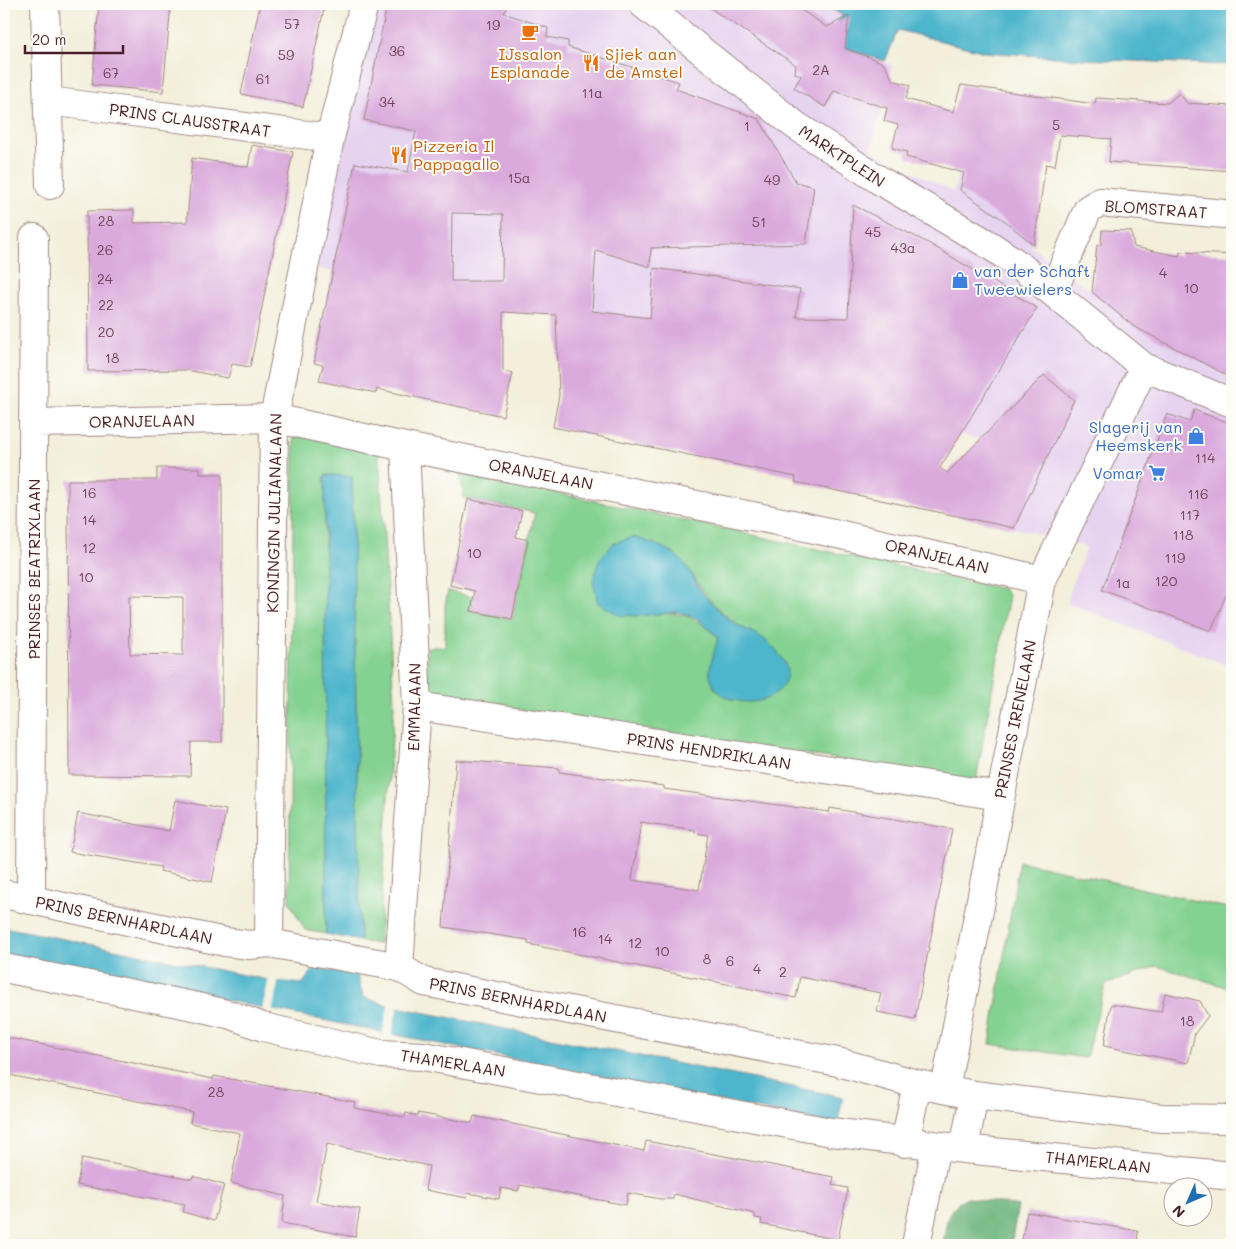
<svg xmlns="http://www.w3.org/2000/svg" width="1236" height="1249" viewBox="0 0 1236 1249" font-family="Mali,sans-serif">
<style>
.built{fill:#e6d3f0}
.green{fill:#84d291;stroke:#67785e;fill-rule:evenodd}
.forest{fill:#6bb47b;stroke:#5a6a53}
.water{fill:#4eb6cc;stroke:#4c6a7c}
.pier{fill:#f3efdb}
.building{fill:#daaadc;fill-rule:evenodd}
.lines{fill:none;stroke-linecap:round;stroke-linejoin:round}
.minor-casing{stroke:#9e8783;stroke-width:30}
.tertiary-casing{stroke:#9e8783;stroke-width:30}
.minor{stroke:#fff;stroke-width:28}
.tertiary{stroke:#fff;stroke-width:28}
.labels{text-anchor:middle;stroke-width:4;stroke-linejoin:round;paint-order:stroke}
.number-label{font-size:14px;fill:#6e4257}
.food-label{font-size:16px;fill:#c56008;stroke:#fdfcf7;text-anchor:start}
.street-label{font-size:16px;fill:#4a1f2b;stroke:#fdfcf7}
.shop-label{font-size:16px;fill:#366cbe;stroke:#fdfcf7;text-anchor:end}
</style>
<rect width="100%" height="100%" fill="#fdfcf7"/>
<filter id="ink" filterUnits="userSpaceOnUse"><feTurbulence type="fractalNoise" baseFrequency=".02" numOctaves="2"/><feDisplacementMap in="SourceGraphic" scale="10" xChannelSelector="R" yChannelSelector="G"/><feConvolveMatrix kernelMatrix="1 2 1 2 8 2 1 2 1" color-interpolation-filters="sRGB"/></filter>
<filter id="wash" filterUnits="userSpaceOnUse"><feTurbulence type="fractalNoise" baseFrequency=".0096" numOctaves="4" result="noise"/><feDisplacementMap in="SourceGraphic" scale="20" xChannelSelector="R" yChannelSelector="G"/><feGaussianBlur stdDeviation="1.12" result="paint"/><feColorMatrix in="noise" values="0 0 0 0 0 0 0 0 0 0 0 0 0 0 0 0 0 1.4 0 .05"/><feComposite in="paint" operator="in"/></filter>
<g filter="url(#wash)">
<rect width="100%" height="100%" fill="#f3efdb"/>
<path class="built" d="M364 4H825L843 16V24L848 29 839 46 892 65 871 151 954 192 968 134 1043 168 1031 247 1091 291 1095 263 1232 325V667L1068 603 1071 588 1087 547 1014 528 1048 455 557 340 556 313 503 312 415 290 305 266Z"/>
<path class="green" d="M294 435 379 453 394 704 379 944 360 941 352 476 325 475 326 934 305 930 289 901Z
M460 472 1003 589 1009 595 976 781 439 697 428 693 427 647H445V605L448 591 472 597 470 611 512 619 535 513 464 498ZM692 573C703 596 723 616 746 630L734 701 714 688 710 674 718 637C696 618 687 612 657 614Z
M1019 861 1232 909V989L1157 966 1105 985 1086 1058 990 1044Z"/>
<path class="forest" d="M968 1198 1018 1206 1011 1245H943C947 1223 945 1207 968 1198Z"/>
<path class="water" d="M825 4H1232V65L1083 59 985 52 898 30 885 61 838 46 847 34 848 29 843 24 837 22 843 16Z
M325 475 352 476 360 941 326 934Z
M633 537C649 542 665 546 678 557 688 566 693 577 699 588 706 599 721 612 731 621 740 628 752 631 761 637 770 643 788 661 787 673 782 713 713 710 710 674 709 662 716 649 718 637L698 619 678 612 637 616 619 615 598 603 593 582 599 560 614 543Z
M4 927 268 980 302 984 315 968 357 975 363 997 387 1005 843 1097 837 1125 4 955Z"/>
<path class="pier" d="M269 978 279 979 272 1012 262 1010Z
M389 1003 398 1005 391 1037 382 1035Z"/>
<g id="blocks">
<path class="building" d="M99 4H171L163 92 92 85Z
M260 4H325L303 107 241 94Z
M387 4H508L504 13 548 28 547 37 568 41V47L679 82 676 89 759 119 796 182 814 187 806 244 651 248 650 267 596 250 592 311 650 318 654 268 800 289 796 317 848 318 853 205 930 244 1037 308 940 468 947 473 1044 375 1074 400 1014 528 795 482 796 477 553 427 559 395 556 315 503 312V371L513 373 503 416 377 389 376 393 319 381 323 365 314 363 355 163 408 172 416 131 364 120ZM452 213 503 214 502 281H451Z
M704 4H792L827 27 849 16 845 48 879 61 885 65 893 80 910 85 906 99 953 112 961 85 1095 104 1096 98 1168 103 1179 93 1187 103 1232 106V171L1109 162 1111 139 1060 135 1055 166 1046 164 1034 245 1005 221 960 190 964 173 906 157 907 152 892 148 898 125 884 121 887 108 834 91 825 107 794 88 801 76 795 73 796 65Z
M252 145 293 152 250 367 232 364 228 378 186 370 88 371 87 211 134 210V223L187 222 192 158 248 167Z
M1102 230 1131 231 1134 247 1179 256 1180 252 1232 255V378L1133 326 1092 292 1097 245H1101Z
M1194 410 1232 424V597L1226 595 1211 631 1102 590 1167 414 1190 422Z
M157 468H200V474H222V742H191L190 776 69 775 68 480H157ZM129 596 183 597V655L130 654Z
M468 499 522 511 516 537 528 540 512 619 471 611 475 591 450 585Z
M456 760 559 768V772L664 786V789L829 812 830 808 952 829 915 1019 877 1012 881 993 800 977 796 998 528 944V940L443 927ZM641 822 695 830V833L708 835 699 890 632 880Z
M175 800 226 810 212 882 160 871 161 867 70 852 78 813 169 831Z
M1165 993 1200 1001 1208 1016 1195 1033 1188 1063 1104 1046 1111 1004 1161 1012Z
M4 1037 213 1079 214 1076 355 1102 354 1108 405 1117 406 1113 418 1116V1113L472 1123 474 1116 644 1151 646 1141 834 1177 832 1185 848 1188 838 1240 761 1224 762 1219 755 1218V1214L674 1194 673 1199H661L628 1193 626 1205 520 1185 518 1191 501 1188 499 1199 468 1193 467 1198 425 1190 429 1166 327 1144 316 1201 360 1209 355 1237 282 1223 285 1196 231 1183 240 1133 190 1123 192 1112 4 1074Z
M82 1158 192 1179 193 1176 224 1185 214 1221 183 1212 185 1204 77 1185Z
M1027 1212 1138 1231 1137 1245H1021Z"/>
</g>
</g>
<g filter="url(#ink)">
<use href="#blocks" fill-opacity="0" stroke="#9e8783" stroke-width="1"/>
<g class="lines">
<g class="minor-casing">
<path id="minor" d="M45 4 50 185
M643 4 795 125 879 180 991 246 1019 265 1144 367 1232 403
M49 101 330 138
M1053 291 1088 209 1100 202 1224 214
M35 423 274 418 405 447 797 525 1042 580
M417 706 1000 796
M31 900 34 238
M269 943 274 418 330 138 364 4
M399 967 417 706 405 447
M945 1089 1042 580 1144 367
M916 1245 936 1146"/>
</g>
<g class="tertiary-casing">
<path id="tertiary" d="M4 894 225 942 250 945 269 943 399 967 424 982 838 1062 917 1084
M4 968 198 1007 231 1015 263 1027 381 1054 423 1056 831 1132 964 1149 974 1095 917 1084 905 1143
M974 1095 1161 1118 1232 1119
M964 1149 1232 1176"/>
</g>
<use href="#minor" class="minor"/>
<use href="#tertiary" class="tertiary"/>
</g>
</g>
<defs>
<g id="cafe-bare" transform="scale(1.35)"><path d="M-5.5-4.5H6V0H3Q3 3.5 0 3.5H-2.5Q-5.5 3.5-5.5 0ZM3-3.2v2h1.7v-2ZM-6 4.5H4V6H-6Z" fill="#e8710a" stroke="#fdfcf7" stroke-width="2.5" paint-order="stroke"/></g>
<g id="restaurant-bare" transform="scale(1.35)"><path d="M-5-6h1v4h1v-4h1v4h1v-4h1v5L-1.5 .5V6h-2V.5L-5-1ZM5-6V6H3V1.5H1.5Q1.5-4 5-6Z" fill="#e8710a" stroke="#fdfcf7" stroke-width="2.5" paint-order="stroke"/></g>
<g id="shop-bare" transform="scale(1.35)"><path d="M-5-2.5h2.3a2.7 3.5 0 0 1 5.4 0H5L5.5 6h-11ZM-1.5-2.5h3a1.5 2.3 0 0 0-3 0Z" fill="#3f7fe0" stroke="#fdfcf7" stroke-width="2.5" paint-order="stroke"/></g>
<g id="supermarket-bare" transform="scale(1.35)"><path d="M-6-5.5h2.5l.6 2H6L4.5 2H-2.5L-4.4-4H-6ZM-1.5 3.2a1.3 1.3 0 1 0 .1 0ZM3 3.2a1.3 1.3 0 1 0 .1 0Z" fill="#3f7fe0" stroke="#fdfcf7" stroke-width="2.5" paint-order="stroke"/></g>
</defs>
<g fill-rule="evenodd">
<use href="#cafe-bare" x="530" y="32"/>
<use href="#restaurant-bare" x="591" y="63"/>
<use href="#restaurant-bare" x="399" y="155"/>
<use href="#shop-bare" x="960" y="280"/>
<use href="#shop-bare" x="1196" y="436"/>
<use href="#supermarket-bare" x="1157" y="473"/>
</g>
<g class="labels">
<g class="number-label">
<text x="292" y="29">57</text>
<text x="493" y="30">19</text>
<text x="397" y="56">36</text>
<text x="286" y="60">59</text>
<text x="821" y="75">2A</text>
<text x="111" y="78">67</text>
<text x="263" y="84">61</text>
<text x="592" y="98">11a</text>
<text x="387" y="107">34</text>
<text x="1056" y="130">5</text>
<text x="747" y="131">1</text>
<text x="519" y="183">15a</text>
<text x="772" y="185">49</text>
<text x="106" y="226">28</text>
<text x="759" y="227">51</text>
<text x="873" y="237">45</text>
<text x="903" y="253">43a</text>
<text x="105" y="255">26</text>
<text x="1163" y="278">4</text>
<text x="105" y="284">24</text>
<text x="1191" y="293">10</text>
<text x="106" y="310">22</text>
<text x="106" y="337">20</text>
<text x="112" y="363">18</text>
<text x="1205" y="463">114</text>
<text x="89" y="498">16</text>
<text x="1198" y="499">116</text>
<text x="1190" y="520">117</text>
<text x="89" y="525">14</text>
<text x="1183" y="540">118</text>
<text x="89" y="553">12</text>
<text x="474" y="558">10</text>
<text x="1175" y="563">119</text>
<text x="86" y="582">10</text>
<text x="1166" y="586">120</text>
<text x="1123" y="588">1a</text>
<text x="579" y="937">16</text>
<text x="605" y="944">14</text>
<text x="635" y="948">12</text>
<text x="662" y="956">10</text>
<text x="707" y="964">8</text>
<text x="730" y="966">6</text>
<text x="757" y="974">4</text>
<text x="783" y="977">2</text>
<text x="1187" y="1026">18</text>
<text x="216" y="1097">28</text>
</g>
<g class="food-label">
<text x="530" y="60" text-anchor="middle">IJssalon<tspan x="530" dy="18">Esplanade</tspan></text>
<text x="605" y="60">Sjiek aan<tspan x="605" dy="18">de Amstel</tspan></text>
<text x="413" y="152">Pizzeria Il<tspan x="413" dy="18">Pappagallo</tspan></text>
</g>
<g class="street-label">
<text transform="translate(190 120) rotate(8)" y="6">PRINS CLAUSSTRAAT</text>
<text transform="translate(842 156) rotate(33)" y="6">MARKTPLEIN</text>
<text transform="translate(1156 209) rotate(4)" y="6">BLOMSTRAAT</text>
<text transform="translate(142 421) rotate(-1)" y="6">ORANJELAAN</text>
<text transform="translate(541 474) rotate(11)" y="6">ORANJELAAN</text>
<text transform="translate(274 513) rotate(-89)" y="6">KONINGIN JULIANALAAN</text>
<text transform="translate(937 556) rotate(13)" y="6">ORANJELAAN</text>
<text transform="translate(34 569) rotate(-90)" y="6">PRINSES BEATRIXLAAN</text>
<text transform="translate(414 707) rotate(-89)" y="6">EMMALAAN</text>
<text transform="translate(1015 719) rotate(-79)" y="6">PRINSES IRENELAAN</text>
<text transform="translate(709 751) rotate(9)" y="6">PRINS HENDRIKLAAN</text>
<text transform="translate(124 920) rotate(12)" y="6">PRINS BERNHARDLAAN</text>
<text transform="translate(518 1000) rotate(11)" y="6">PRINS BERNHARDLAAN</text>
<text transform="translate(453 1063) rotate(9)" y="6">THAMERLAAN</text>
<text transform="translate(1098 1162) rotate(6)" y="6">THAMERLAAN</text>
</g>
<g class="shop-label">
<text x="974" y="277" text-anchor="start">van der Schaft<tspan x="974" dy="18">Tweewielers</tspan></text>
<text x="1182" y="433">Slagerij van<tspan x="1182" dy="18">Heemskerk</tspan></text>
<text x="1143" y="479">Vomar</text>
</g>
</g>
<rect width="1236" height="1249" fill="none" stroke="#fdfcf7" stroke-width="20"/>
<g transform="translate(1188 1202) rotate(225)"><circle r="24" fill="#fdfcf7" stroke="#b5a4a5"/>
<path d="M0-4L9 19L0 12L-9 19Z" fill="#1f6fb2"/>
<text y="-8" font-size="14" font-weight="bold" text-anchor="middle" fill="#4a1f2b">N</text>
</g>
<path d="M25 45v8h98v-8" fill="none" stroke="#4a1f2b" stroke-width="2.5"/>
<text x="32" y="45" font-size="15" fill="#4a1f2b" stroke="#fdfcf7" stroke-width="4" paint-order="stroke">20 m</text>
</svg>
